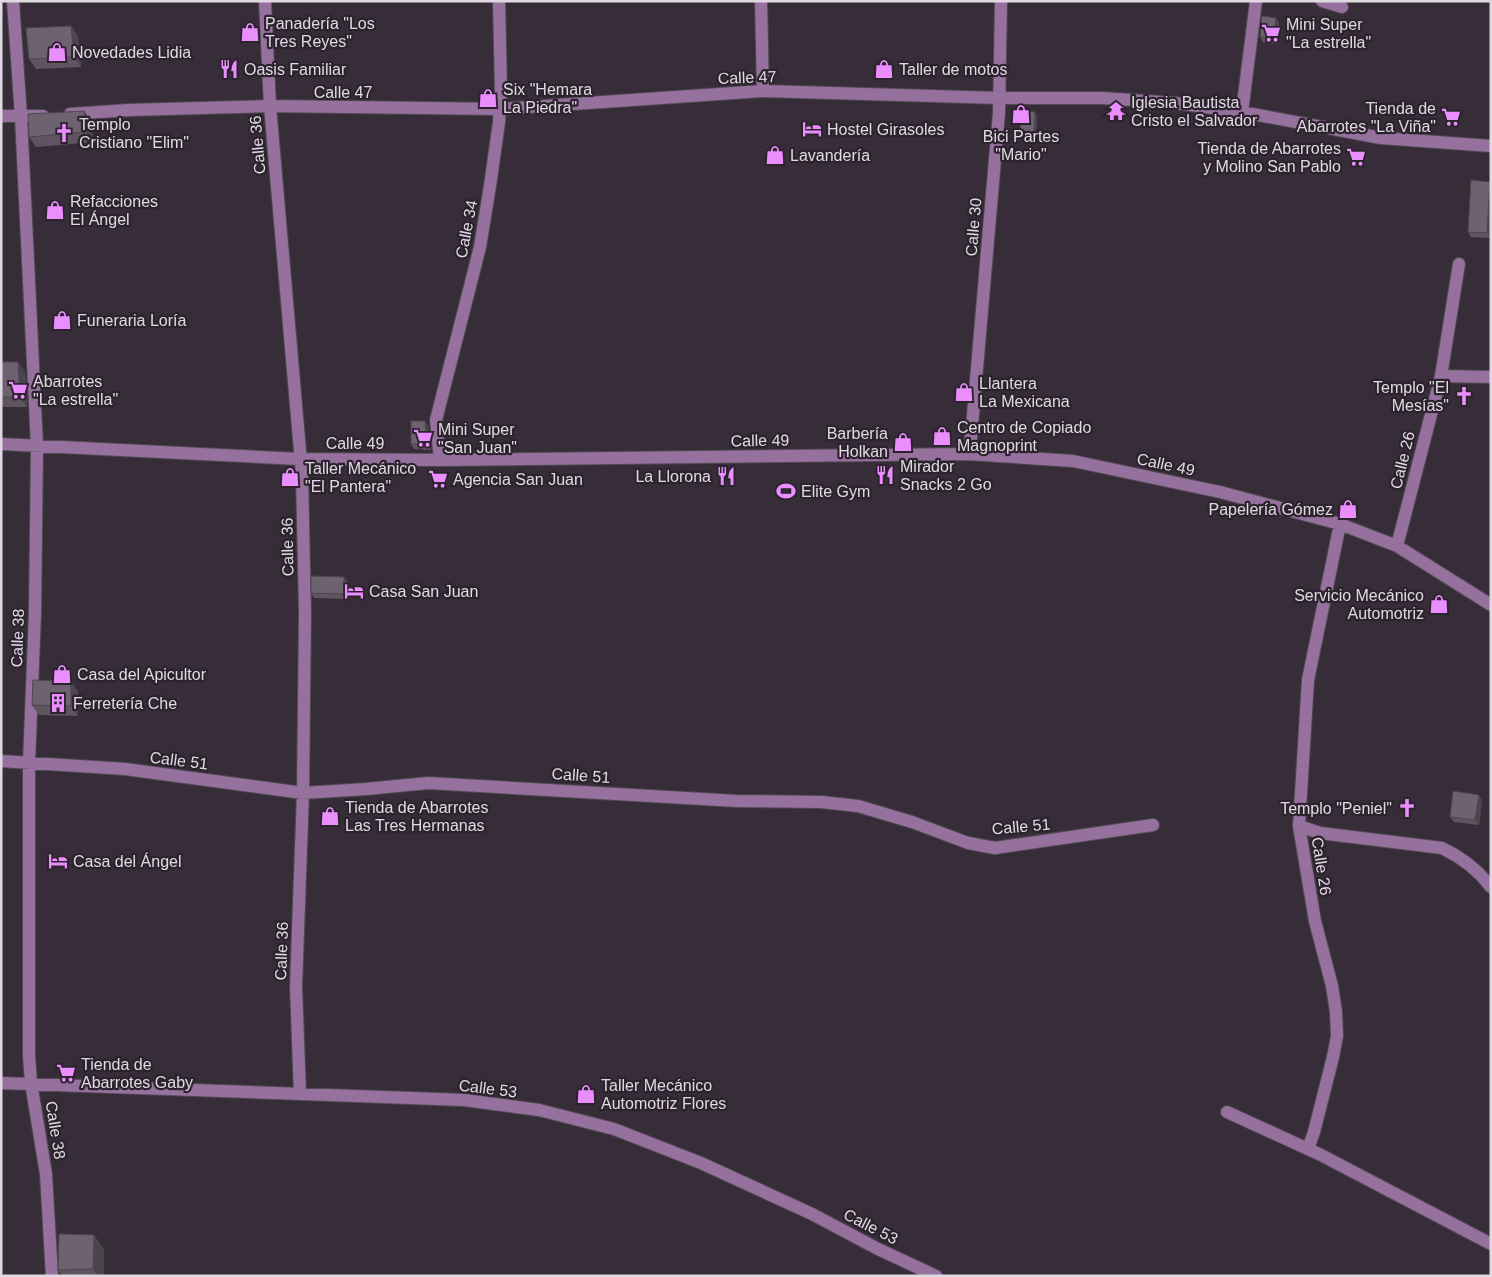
<svg xmlns="http://www.w3.org/2000/svg" width="1492" height="1277" viewBox="0 0 1492 1277" font-family="Arial,sans-serif">
<style>
.lines{fill:none;stroke-linecap:round;stroke-linejoin:round}
.minor-casing{stroke:#524954;stroke-width:14}
.minor{stroke:#96719d;stroke-width:12}
.wall{fill:#5f5460}
.shaded-wall{fill:#4d454e}
.building{fill:#6e6270;stroke:#4d454e}
.labels{text-anchor:middle;stroke-width:4.5;stroke-linejoin:round;paint-order:stroke}
.poi-label{font-size:16px;fill:#e0d9e1;stroke:#2d232f;text-anchor:start}
.street-label{font-size:16px;fill:#e0d9e1;stroke:#2d232f}
</style>
<rect width="100%" height="100%" fill="#372d39"/>
<g class="lines">
<g class="minor-casing">
<path id="minor" d="M13 1 21 117 37 446 35 613 29 763V1055L31 1083 46 1174 52 1276
M265 1 270 106 302 474 305 612 303 793 296 986 300 1094
M761 1 763 91
M1322 1 1342 7
M1242 112 1256 1
M70 114 129 110 270 106 500 109 763 91 1000 98H1102L1175 103 1242 112 1381 138 1491 146
M1 116H43
M1441 376 1491 377
M1 444 299 459 440 460 968 454 1073 461 1220 492 1340 524 1397 546 1491 605
M968 454 971 438 999 113 1001 1
M440 460 436 420 480 247 490 186 499 122 501 92 499 1
M1397 546 1441 376 1459 264
M1 761 125 769 303 793 366 789 428 783 737 801 821 802 858 806 912 822 968 843 995 848 1153 825
M1299 826 1320 833 1442 848C1461 857 1478 870 1491 887
M1 1083 464 1100 539 1110 614 1129 701 1163 812 1214 878 1249 936 1276
M1227 1112 1321 1155 1491 1244
M1308 1149 1314 1132 1333 1057 1337 1036 1336 1012 1332 986 1315 921 1299 826 1308 680 1340 524"/>
</g>
<use href="#minor" class="minor"/>
</g>
<path class="wall" d="M1276 18 1279 23 1277 44 1263 42 1260 37Z
M71 26 78 36 81 67 36 69 29 59Z
M1037 115 1036 135 1022 134 1020 131Z
M91 121 93 142 36 147 29 137Z
M1490 182V238L1471 237 1468 232Z
M1 362H18L25 372 27 407H1Z
M428 426 431 450 414 449 411 444Z
M344 577 348 582 347 599 314 598 311 593Z
M78 691V716L39 715 32 705Z
M1479 795 1482 800 1479 825 1454 822 1450 817Z
M104 1249V1276H62L58 1270Z"/>
<path class="shaded-wall" d="M1276 18 1279 23 1277 44 1273 39Z
M71 26 78 36 81 67 74 57Z
M84 111 91 121 93 142 86 132Z
M1035 112 1037 115 1036 135 1034 132Z
M1490 182 1491 231 1490 238 1487 233Z
M18 362 25 372 27 407 20 397Z
M425 421 428 426 431 450 427 445Z
M344 577 348 582 347 599 344 594Z
M71 681 78 691V716L71 706Z
M1479 795 1482 800 1479 825 1475 820Z
M94 1235 104 1249V1276H98L93 1269Z"/>
<path class="building" d="M1262 16 1276 18 1273 39 1260 37Z
M71 26 74 57 29 59 26 28Z
M84 111 86 132 29 137 28 114Z
M1021 111 1035 112 1034 132 1020 131Z
M1471 180 1490 182 1487 233 1468 232Z
M1 362H18L20 397H1Z
M411 421H425L427 445 411 444Z
M311 576 344 577V594L311 593Z
M33 680 71 681V706L32 705Z
M1453 791 1479 795 1475 820 1450 817Z
M59 1234 94 1235 93 1269 58 1270Z"/>
<defs>
<g id="shop-bare" transform="scale(1.5)"><path d="M-5-2.5h2.3a2.7 3.5 0 0 1 5.4 0H5L5.5 6h-11ZM-1.5-2.5h3a1.5 2.3 0 0 0-3 0Z" fill="#ea8dfd" stroke="#2d232f" stroke-width="2.5" paint-order="stroke"/></g>
<g id="supermarket-bare" transform="scale(1.5)"><path d="M-6-5.5h2.5l.6 2H6L4.5 2H-2.5L-4.4-4H-6ZM-1.5 3.2a1.3 1.3 0 1 0 .1 0ZM3 3.2a1.3 1.3 0 1 0 .1 0Z" fill="#ea8dfd" stroke="#2d232f" stroke-width="2.5" paint-order="stroke"/></g>
<g id="restaurant-bare" transform="scale(1.5)"><path d="M-5-6h1v4h1v-4h1v4h1v-4h1v5L-1.5 .5V6h-2V.5L-5-1ZM5-6V6H3V1.5H1.5Q1.5-4 5-6Z" fill="#ea8dfd" stroke="#2d232f" stroke-width="2.5" paint-order="stroke"/></g>
<g id="temple-bare" transform="scale(1.5)"><path d="M0-6L5-2H3V0L6.5 2.5H4V6H1.5V3h-3V6H-4V2.5H-6.5L-3 0V-2H-5Z" fill="#ea8dfd" stroke="#2d232f" stroke-width="2.5" paint-order="stroke"/></g>
<g id="hotel-bare" transform="scale(1.5)"><path d="M-6-4.5h1.5V1H6V5H4.5V3h-9V5H-6ZM-4 0a1.8 1.8 0 1 1 3.6 0ZM.5 0V-2.5h3Q6-2.5 6 0Z" fill="#ea8dfd" stroke="#2d232f" stroke-width="2.5" paint-order="stroke"/></g>
<g id="church-bare" transform="scale(1.5)"><path d="M-1.2-6h2.4v3.5h3.3v2.4h-3.3V6h-2.4V-.1h-3.3v-2.4h3.3Z" fill="#ea8dfd" stroke="#2d232f" stroke-width="2.5" paint-order="stroke"/></g>
<g id="stadium-bare" transform="scale(1.5)"><path d="M0-5a6.5 5 0 1 0 0 10a6.5 5 0 1 0 0-10ZM-3.5-1.8h7v3.6h-7Z" fill="#ea8dfd" stroke="#2d232f" stroke-width="2.5" paint-order="stroke"/></g>
<g id="building-bare" transform="scale(1.5)"><path d="M-4-6H4V6H1V3H-1V6H-4ZM-2.5-4.3h1.7v1.8h-1.7ZM.8-4.3h1.7v1.8H.8ZM-2.5-1h1.7V.8h-1.7ZM.8-1h1.7V.8H.8Z" fill="#ea8dfd" stroke="#2d232f" stroke-width="2.5" paint-order="stroke"/></g>
</defs>
<g fill-rule="evenodd">
<use href="#shop-bare" x="250" y="32"/>
<use href="#supermarket-bare" x="1271" y="33"/>
<use href="#shop-bare" x="57" y="52"/>
<use href="#restaurant-bare" x="229" y="69"/>
<use href="#shop-bare" x="884" y="69"/>
<use href="#shop-bare" x="488" y="98"/>
<use href="#temple-bare" x="1116" y="111"/>
<use href="#shop-bare" x="1021" y="114"/>
<use href="#supermarket-bare" x="1451" y="117"/>
<use href="#hotel-bare" x="812" y="129"/>
<use href="#church-bare" x="64" y="133"/>
<use href="#shop-bare" x="775" y="155"/>
<use href="#supermarket-bare" x="1356" y="157"/>
<use href="#shop-bare" x="55" y="210"/>
<use href="#shop-bare" x="62" y="320"/>
<use href="#supermarket-bare" x="18" y="390"/>
<use href="#shop-bare" x="964" y="392"/>
<use href="#church-bare" x="1464" y="396"/>
<use href="#shop-bare" x="942" y="436"/>
<use href="#supermarket-bare" x="423" y="438"/>
<use href="#shop-bare" x="903" y="442"/>
<use href="#restaurant-bare" x="885" y="475"/>
<use href="#restaurant-bare" x="726" y="476"/>
<use href="#shop-bare" x="290" y="477"/>
<use href="#supermarket-bare" x="438" y="479"/>
<use href="#stadium-bare" x="786" y="491"/>
<use href="#shop-bare" x="1348" y="509"/>
<use href="#hotel-bare" x="354" y="591"/>
<use href="#shop-bare" x="1439" y="604"/>
<use href="#shop-bare" x="62" y="674"/>
<use href="#building-bare" x="58" y="703"/>
<use href="#church-bare" x="1407" y="808"/>
<use href="#shop-bare" x="330" y="816"/>
<use href="#hotel-bare" x="58" y="861"/>
<use href="#supermarket-bare" x="66" y="1073"/>
<use href="#shop-bare" x="586" y="1094"/>
</g>
<g class="labels">
<g class="poi-label">
<text x="265" y="29">Panadería "Los<tspan x="265" dy="18">Tres Reyes"</tspan></text>
<text x="1286" y="30">Mini Super<tspan x="1286" dy="18">"La estrella"</tspan></text>
<text x="72" y="58">Novedades Lidia</text>
<text x="244" y="75">Oasis Familiar</text>
<text x="899" y="75">Taller de motos</text>
<text x="503" y="95">Six "Hemara<tspan x="503" dy="18">La Piedra"</tspan></text>
<text x="1131" y="108">Iglesia Bautista<tspan x="1131" dy="18">Cristo el Salvador</tspan></text>
<text x="1436" y="114" text-anchor="end">Tienda de<tspan x="1436" dy="18">Abarrotes "La Viña"</tspan></text>
<text x="79" y="130">Templo<tspan x="79" dy="18">Cristiano "Elim"</tspan></text>
<text x="827" y="135">Hostel Girasoles</text>
<text x="1021" y="142" text-anchor="middle">Bici Partes<tspan x="1021" dy="18">"Mario"</tspan></text>
<text x="1341" y="154" text-anchor="end">Tienda de Abarrotes<tspan x="1341" dy="18">y Molino San Pablo</tspan></text>
<text x="790" y="161">Lavandería</text>
<text x="70" y="207">Refacciones<tspan x="70" dy="18">El Ángel</tspan></text>
<text x="77" y="326">Funeraria Loría</text>
<text x="33" y="387">Abarrotes<tspan x="33" dy="18">"La estrella"</tspan></text>
<text x="979" y="389">Llantera<tspan x="979" dy="18">La Mexicana</tspan></text>
<text x="1449" y="393" text-anchor="end">Templo "El<tspan x="1449" dy="18">Mesías"</tspan></text>
<text x="957" y="433">Centro de Copiado<tspan x="957" dy="18">Magnoprint</tspan></text>
<text x="438" y="435">Mini Super<tspan x="438" dy="18">"San Juan"</tspan></text>
<text x="888" y="439" text-anchor="end">Barbería<tspan x="888" dy="18">Holkan</tspan></text>
<text x="900" y="472">Mirador<tspan x="900" dy="18">Snacks 2 Go</tspan></text>
<text x="305" y="474">Taller Mecánico<tspan x="305" dy="18">"El Pantera"</tspan></text>
<text x="711" y="482" text-anchor="end">La Llorona</text>
<text x="453" y="485">Agencia San Juan</text>
<text x="801" y="497">Elite Gym</text>
<text x="1333" y="515" text-anchor="end">Papelería Gómez</text>
<text x="369" y="597">Casa San Juan</text>
<text x="1424" y="601" text-anchor="end">Servicio Mecánico<tspan x="1424" dy="18">Automotriz</tspan></text>
<text x="77" y="680">Casa del Apicultor</text>
<text x="73" y="709">Ferretería Che</text>
<text x="345" y="813">Tienda de Abarrotes<tspan x="345" dy="18">Las Tres Hermanas</tspan></text>
<text x="1392" y="814" text-anchor="end">Templo "Peniel"</text>
<text x="73" y="867">Casa del Ángel</text>
<text x="81" y="1070">Tienda de<tspan x="81" dy="18">Abarrotes Gaby</tspan></text>
<text x="601" y="1091">Taller Mecánico<tspan x="601" dy="18">Automotriz Flores</tspan></text>
</g>
<g class="street-label">
<text transform="translate(747 77) rotate(-2)" y="6">Calle 47</text>
<text x="343" y="98">Calle 47</text>
<text transform="translate(257 145) rotate(-95)" y="6">Calle 36</text>
<text transform="translate(973 227) rotate(-85)" y="6">Calle 30</text>
<text transform="translate(466 229) rotate(-79)" y="6">Calle 34</text>
<text transform="translate(760 440) rotate(-1)" y="6">Calle 49</text>
<text x="355" y="449">Calle 49</text>
<text transform="translate(1402 460) rotate(-76)" y="6">Calle 26</text>
<text transform="translate(1166 464) rotate(12)" y="6">Calle 49</text>
<text transform="translate(287 547) rotate(-91)" y="6">Calle 36</text>
<text transform="translate(17 638) rotate(-88)" y="6">Calle 38</text>
<text transform="translate(179 760) rotate(7)" y="6">Calle 51</text>
<text transform="translate(581 775) rotate(4)" y="6">Calle 51</text>
<text transform="translate(1021 826) rotate(-5)" y="6">Calle 51</text>
<text transform="translate(1322 866) rotate(81)" y="6">Calle 26</text>
<text transform="translate(281 951) rotate(-88)" y="6">Calle 36</text>
<text transform="translate(488 1088) rotate(7)" y="6">Calle 53</text>
<text transform="translate(56 1130) rotate(81)" y="6">Calle 38</text>
<text transform="translate(871 1226) rotate(27)" y="6">Calle 53</text>
</g>
</g>
<rect width="1492" height="1277" fill="none" stroke="#e0d9e1" stroke-width="5"/>
</svg>
